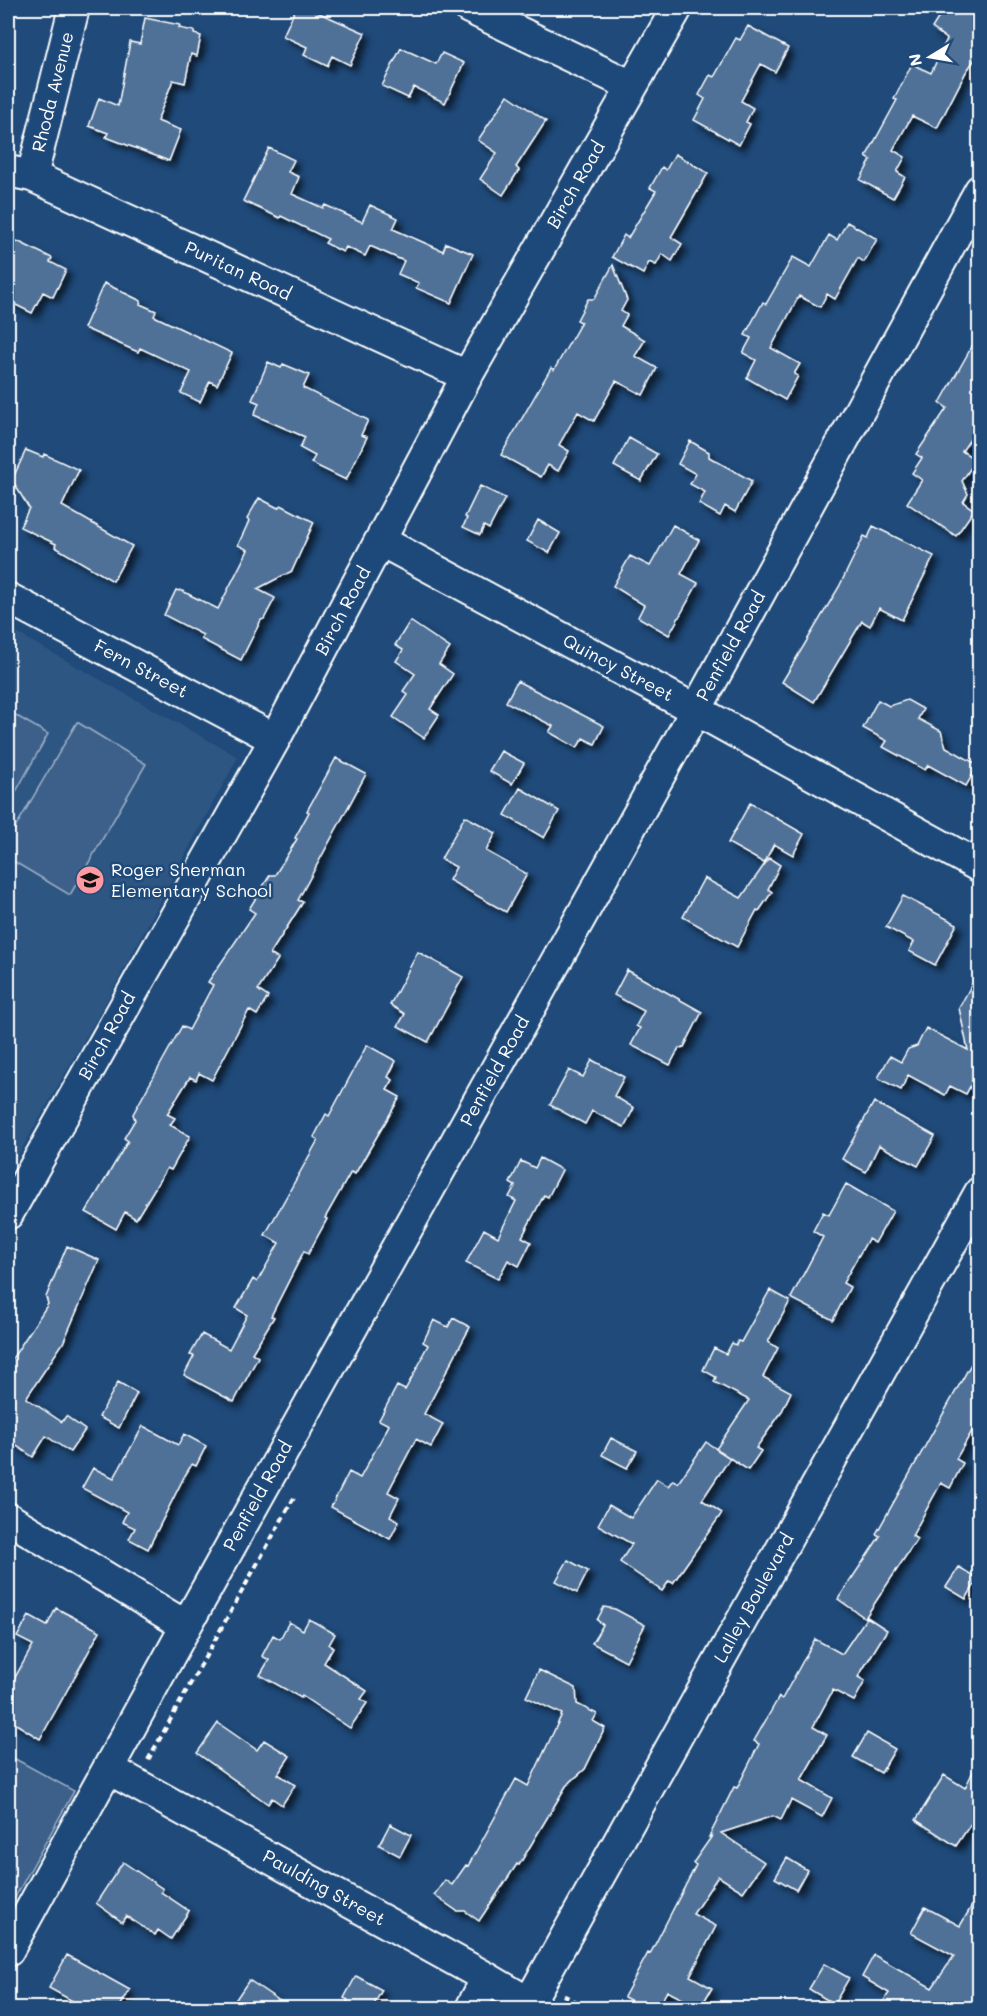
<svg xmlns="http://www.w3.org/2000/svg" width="987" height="2016" viewBox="0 0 987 2016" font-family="Mali,sans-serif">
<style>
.built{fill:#2e5683}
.green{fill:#3c618b;stroke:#9eb0c5;stroke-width:1.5}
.building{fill:#507197;stroke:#fff;stroke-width:1.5;filter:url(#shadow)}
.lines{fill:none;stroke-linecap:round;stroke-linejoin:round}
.minor-casing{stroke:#fff;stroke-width:34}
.path{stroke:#fff;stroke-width:4;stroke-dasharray:6 4.5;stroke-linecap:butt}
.minor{stroke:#1f4a7a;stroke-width:30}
.labels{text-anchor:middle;stroke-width:5;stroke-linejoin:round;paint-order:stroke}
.street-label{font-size:18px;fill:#fff;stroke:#1f4a7a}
.poi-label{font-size:18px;fill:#fff;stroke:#1f4a7a;text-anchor:start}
</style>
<defs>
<filter id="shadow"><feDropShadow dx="5.5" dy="5.5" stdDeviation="3" flood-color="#0009"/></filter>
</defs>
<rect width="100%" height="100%" fill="#1f4a7a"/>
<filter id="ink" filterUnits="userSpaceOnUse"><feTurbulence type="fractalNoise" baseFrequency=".0167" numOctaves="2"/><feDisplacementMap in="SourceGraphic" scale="12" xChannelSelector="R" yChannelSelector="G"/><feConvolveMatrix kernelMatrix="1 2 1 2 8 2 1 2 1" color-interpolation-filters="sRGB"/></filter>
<g filter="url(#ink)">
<path class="built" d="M8 628 238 757 106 1002 8 1173Z"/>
<path class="green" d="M8 711 48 734 8 806Z
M77 722 146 764 70 895 8 858V840Z
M8 1755 74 1791 8 1910Z"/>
<path class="building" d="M296 8H308L365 33 350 65 332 56 327 66 304 55 307 47 283 36Z
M959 8H970L980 14V52L966 72 937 128 912 116 893 150 905 157 897 172 905 177 893 198 860 180 871 160 866 157 897 100 894 99 912 64 931 73 947 39 932 28 944 9 954 15Z
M145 18 180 25 179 28 194 31V34L201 36 197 56 191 54 185 83 173 80 157 121 181 130 169 161 106 137 108 133 89 126 99 98 118 106 130 42 140 44Z
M748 26 788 48 775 72 761 64 741 101 753 108 746 122 750 124 739 145 694 120 705 99 699 95 710 75 714 77 736 38 740 40Z
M401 48 436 64 442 53 464 63 445 103 414 87 408 98 382 86Z
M508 95 546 121 516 167 519 170 503 195 480 179 497 153 478 140Z
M269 148 294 160 288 172 299 177 292 194 323 208 325 205 362 222 370 205 398 218 393 229 443 251 446 243 473 254 451 303 416 288 419 283 398 274 404 261 370 246 365 256 346 247 343 252 325 243 328 239 281 216 280 218 243 201Z
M675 154 708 173 671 237 682 244 672 261 662 254 656 265 649 262 643 274 612 257 624 235 628 238 656 191 650 188 662 167 666 170Z
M847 222 877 239 864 262 858 258 835 299 827 294 820 307 799 296 771 348 800 364 794 374 798 376 785 400 747 378 756 360 743 353 751 338 745 335 763 302 766 304 793 257 811 267 829 235 837 240Z
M17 241 52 258 50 262 66 270 53 297 43 292 32 313 8 301V260Z
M613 265 627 300 621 311 627 315 621 326 645 340 635 356 657 368 643 395 616 381 594 421 578 412 559 445 569 451 558 471 548 465 541 477 501 455 551 368 554 370 581 322 577 320 588 299H594Z
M104 283 141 301 140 304 156 311 154 316 232 353 217 385 210 381 200 402 181 393 191 372 140 348 138 352 84 328Z
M980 332V425L962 451 976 460 962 481 968 494 963 502 974 510 956 536 907 503 922 480 912 473 922 458 916 454 947 408 940 403Z
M268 362 281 368 283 364 309 375 303 388 368 420 361 435 367 437 346 480 311 463 315 456 300 448 305 437 254 415 259 403 252 400Z
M629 438 657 454 641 481 614 466Z
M690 441 709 452V457L752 481 735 512 725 506 720 516 699 504 705 492 690 484 696 474 678 464Z
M26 450 43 457 44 454 79 470 62 506 132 546 113 581 55 547 56 544 20 527 29 508 12 480Z
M480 486 505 498 489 529 484 526 480 535 463 527 467 518 465 517Z
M259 498 278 508 281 505 314 522 292 571 257 589 275 598 264 619 261 620 241 660 201 639 203 635 164 615 176 590 179 591 180 590 218 609 248 550 238 545 249 521 247 519Z
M538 520 560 533 549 553 527 541Z
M673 525 699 540 681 574 698 583 669 635 638 617 644 605 613 586 630 556 650 566Z
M873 526 934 556 902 620 879 608 870 626 862 621 814 702 782 682 839 587 864 536 868 538Z
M410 621 450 648 439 664 453 674 430 709 439 715 424 738 393 717 408 695 403 691 415 674 396 661 403 650 395 645Z
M517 681 604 726 595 744 583 738 577 748 549 732 553 726 506 702Z
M878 700 889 706 907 700 923 709 918 719 941 731 946 747 978 765 966 786 928 765 925 770 883 747 887 741 863 728Z
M501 751 524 763 512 784 489 771Z
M336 758 366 774 298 900 303 902 270 954 278 959 258 990 268 997 257 1015 249 1010 212 1080 199 1073 196 1080 190 1077 167 1114 175 1118 170 1125 190 1136 171 1170 167 1168 136 1219 125 1212 116 1229 86 1212 128 1141 124 1138 135 1120 133 1114 182 1026 189 1030 213 985 208 982 255 913 249 909 270 875H275L297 839 295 838 309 812 307 811Z
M520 788 559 811 544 838 505 815Z
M750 803 804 834 793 855 774 844 764 863 728 843Z
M465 816 496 833 486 851 527 874 506 912 449 880 456 867 441 859Z
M769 858 780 865 768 889 772 892 759 911 757 910 737 947 683 917 704 878 741 898Z
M903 896 957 924 935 965 909 951 914 942 886 927Z
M418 952 463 977 428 1042 398 1026 405 1014 390 1005Z
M980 969V1068L966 1094 950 1086 945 1095 908 1075 901 1090 878 1078 890 1056 901 1062 908 1049 917 1046 926 1028 968 1050 959 1008Z
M627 970 702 1012 684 1047 679 1048 670 1065 631 1045 640 1028 636 1026 644 1011 614 995Z
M367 1045 396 1061 388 1077 393 1080 387 1090 400 1097 355 1174 351 1172 325 1218 327 1219 308 1254 304 1251 271 1316 274 1317 252 1353 258 1357 234 1402 184 1375 194 1356 190 1355 202 1334 229 1349 247 1315 236 1308 253 1279 257 1282 279 1243 265 1235 318 1140 314 1137 326 1114 329 1116Z
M592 1060 624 1077 614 1096 634 1108 624 1127 592 1111 585 1124 550 1105 569 1070 583 1077Z
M874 1102 935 1136 918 1166 879 1145 866 1172 842 1159Z
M540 1158 562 1170 548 1197 544 1195 522 1237 531 1242 519 1266 508 1260 498 1279 466 1263 484 1229 498 1237 516 1201 509 1197 515 1186 510 1183 521 1161 535 1168Z
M846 1184 893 1211 875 1243 868 1239 843 1283 850 1287 833 1320 791 1298 823 1237 813 1231 823 1212 829 1215Z
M67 1246 99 1260 63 1343 26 1398 62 1422 66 1416 85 1430 70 1452 46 1436 33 1457 8 1440V1365L48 1304 46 1297Z
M770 1290 790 1301 768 1342 778 1348 763 1377 791 1392 781 1413 756 1448 761 1451 748 1470 716 1449 749 1400 714 1382 716 1377 703 1370 714 1348 726 1354 732 1343 736 1345 738 1341 741 1342Z
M453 1318 470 1327 424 1414 443 1424 431 1447 416 1439 388 1492 399 1498 390 1516 399 1521 390 1539 331 1507 349 1472 360 1478 389 1425 379 1420 397 1386 405 1390 423 1357 422 1356 428 1345 423 1342 434 1320 448 1327Z
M980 1348V1417L956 1459 963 1463 950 1488 941 1483 912 1536 917 1539 865 1618 838 1599 880 1536 876 1534Z
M118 1382 137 1393 119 1428 99 1417Z
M143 1426 178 1445 184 1434 206 1446 196 1466 192 1464 184 1477 148 1549 129 1539 135 1528 122 1522 127 1512 82 1488 93 1468 114 1478Z
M611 1438 637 1451 627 1468 602 1455Z
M706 1442 730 1458 702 1500 722 1513 673 1583 669 1581 662 1591 620 1562 632 1544 598 1525 609 1505 631 1518 657 1479 668 1486 673 1480 678 1483Z
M568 1560 588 1571 577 1593 556 1581Z
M959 1567 978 1579 966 1599 946 1587Z
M604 1607 615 1609 645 1625 626 1661 592 1643 603 1625 597 1620Z
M56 1608 100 1631 40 1739 8 1719V1690L33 1645 17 1637 29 1616 47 1626Z
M867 1617 887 1630 858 1677 865 1681 854 1701 833 1690 813 1727 827 1735 801 1780 832 1798 822 1817 791 1800 781 1820 773 1816 721 1833 764 1862 743 1892 718 1876 693 1914 716 1926 690 1976 712 1988 700 2008 667 1991 658 2008H645L624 1997 648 1953 650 1954 696 1865 693 1863 712 1836 709 1837 734 1787 737 1788 759 1744 754 1741 779 1697 782 1699 815 1639 842 1654Z
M309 1619 335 1634 329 1645 333 1647 324 1663 367 1691 361 1699 367 1703 350 1728 302 1696 301 1698 260 1675 269 1660 262 1656 273 1635 280 1639 289 1622 303 1630Z
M539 1670 576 1688 577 1704 597 1714 593 1721 605 1728 585 1769 566 1786 519 1865 517 1864 479 1921 465 1911H457L434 1895 445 1880 452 1885 466 1865 468 1866 516 1779 528 1786 562 1714 526 1697Z
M218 1723 257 1750 264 1740 290 1756 278 1774 295 1785 282 1805 272 1798 268 1804 197 1753Z
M867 1733 895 1749 881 1773 853 1757Z
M980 1757V1810L956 1846 916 1820 944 1775 965 1788Z
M390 1824 411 1835 400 1856 379 1845Z
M787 1858 807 1870 796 1890 775 1878Z
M123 1862 163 1889 161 1892 189 1911 171 1939 158 1930 155 1935 126 1916 122 1922 96 1903Z
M980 1892V2008H879L889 1993 862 1977 874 1955 932 1988 954 1956 911 1933 925 1907 960 1926Z
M67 1955 130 1990 119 2008H85L49 1988Z
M824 1964 849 1978 834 2004 809 1989Z
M356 1976 382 1990 372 2008H343L348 2000 344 1998Z
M249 1980 290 2008H230Z"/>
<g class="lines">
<g class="minor-casing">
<path id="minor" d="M469 8 632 86
M8 171 32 176 467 376
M32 176 74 8
M381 541 696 710 980 867
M8 598 275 739
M8 1214 275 739 467 376 677 8
M8 1518 186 1626
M109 1769 487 1978 538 2008
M8 1951 186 1626 696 710 980 190
M471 2008 487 1978
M526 2008 980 1192"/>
</g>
<path class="path" d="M148 1760 295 1496
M563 1995 589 2008"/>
<use href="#minor" class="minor"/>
</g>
</g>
<defs>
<g id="school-disc" transform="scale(1.5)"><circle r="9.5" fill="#ff9aa2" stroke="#1f4a7a"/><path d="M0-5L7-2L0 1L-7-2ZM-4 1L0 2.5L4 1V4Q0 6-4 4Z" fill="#111"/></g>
</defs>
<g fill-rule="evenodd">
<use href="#school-disc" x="90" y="880"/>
</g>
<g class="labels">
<g class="street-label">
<text transform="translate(53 92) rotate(-76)" y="6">Rhoda Avenue</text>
<text transform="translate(576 185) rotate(-60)" y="6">Birch Road</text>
<text transform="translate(238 271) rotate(25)" y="6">Puritan Road</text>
<text transform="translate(343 611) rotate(-62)" y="6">Birch Road</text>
<text transform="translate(731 646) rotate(-61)" y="6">Penfield Road</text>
<text transform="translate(618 668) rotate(28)" y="6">Quincy Street</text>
<text transform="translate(141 669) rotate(28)" y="6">Fern Street</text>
<text transform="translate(107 1036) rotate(-61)" y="6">Birch Road</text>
<text transform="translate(495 1071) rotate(-61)" y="6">Penfield Road</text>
<text transform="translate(258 1496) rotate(-61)" y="6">Penfield Road</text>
<text transform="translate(754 1598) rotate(-61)" y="6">Lalley Boulevard</text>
<text transform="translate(324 1888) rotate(29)" y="6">Paulding Street</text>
</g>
<g class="poi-label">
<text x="111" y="876">Roger Sherman<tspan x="111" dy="21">Elementary School</tspan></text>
</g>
</g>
<rect width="987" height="2016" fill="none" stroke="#1f4a7a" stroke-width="30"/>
<rect x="15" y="15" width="957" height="1986" fill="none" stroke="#fff" stroke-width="2" filter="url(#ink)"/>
<g transform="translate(930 57) rotate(259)" stroke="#1f4a7a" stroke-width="4.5" paint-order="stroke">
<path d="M0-4.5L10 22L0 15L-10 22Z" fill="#ffffff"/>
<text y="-9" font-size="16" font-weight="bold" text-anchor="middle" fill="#ffffff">N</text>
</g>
</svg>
